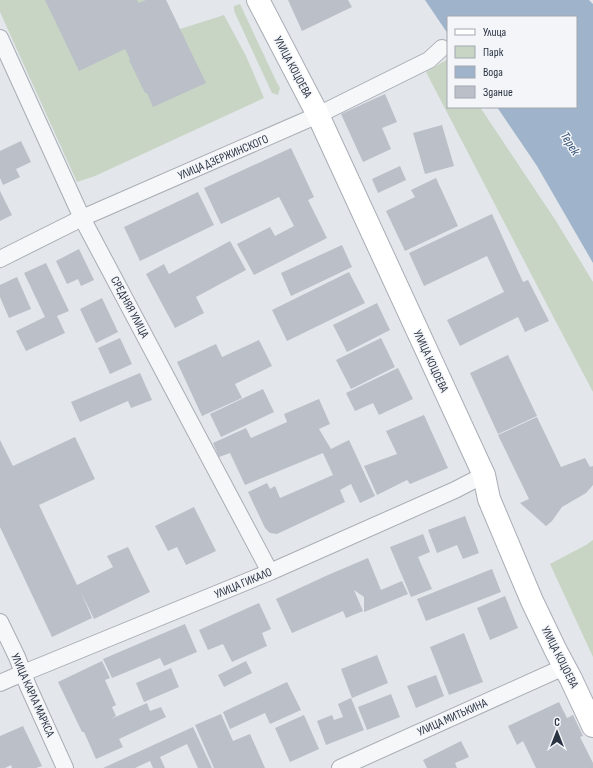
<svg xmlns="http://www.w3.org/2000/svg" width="593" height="768" viewBox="0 0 593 768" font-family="'Sofia Sans Condensed',sans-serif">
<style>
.green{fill:#c8d5c4}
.water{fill:#9fb4ca}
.building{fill:#babfc8}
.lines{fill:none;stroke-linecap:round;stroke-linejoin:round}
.street-casing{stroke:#a8adb5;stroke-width:18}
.secondary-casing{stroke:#a8adb5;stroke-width:24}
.street{stroke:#f6f7f9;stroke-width:16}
.secondary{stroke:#fff;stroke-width:22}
.labels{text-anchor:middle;stroke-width:3;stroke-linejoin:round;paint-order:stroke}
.street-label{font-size:12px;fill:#2b3443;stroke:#f3f5f8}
.water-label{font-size:13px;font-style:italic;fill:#355277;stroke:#f3f5f8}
</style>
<rect width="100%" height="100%" fill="#e3e6eb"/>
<path class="green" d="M0 0H166L180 29 224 15 246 56 264 98 95 176 77 182 0 12Z
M240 4 277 83 280 88 278 95 272 93 234 11V6Z
M448 59V107H480L556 221 593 282V392L556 322 426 72Z
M593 540V657L550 564 586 545Z"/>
<path class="water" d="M425 0H589L593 4V263L537 166 497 107H576V17H448V34Z"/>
<path class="building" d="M45 0H137L139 3 146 0H166L206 83 153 107 147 93H145L129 60 130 59 125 49 79 71Z
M288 0H348L352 7 302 31Z
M385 94 397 122 382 128 391 149 363 162 341 114Z
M442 125 454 166 425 174 413 133Z
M21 141 31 162 16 169 20 177 3 185 0 178V151Z
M291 148 314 197 308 200 327 238 254 275 237 244 270 227 275 236 294 226 279 197 221 224 204 188Z
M400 166 406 180 378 193 372 179Z
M436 178 458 226 405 251 386 211 415 197 411 190Z
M0 191 12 215 0 221Z
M198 192 214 225 140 261 124 227Z
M492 214 523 282 528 280 549 321 525 332 518 317 460 346 447 320 504 292 487 256 424 286 409 253Z
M230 241 246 270 196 297 204 313 175 328 146 274 164 264 169 274Z
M342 245 352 267 291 296 281 273Z
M79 249 94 280 81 286 78 279 67 284 56 261Z
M46 263 69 311 57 316 65 333 26 351 16 331 45 317 24 273Z
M349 272 365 303 287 341 272 310Z
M17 277 31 309 9 318 0 297V285Z
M102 298 118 332 96 343 80 309Z
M377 303 390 330 347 352 333 325Z
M120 338 132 364 110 374 98 348Z
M381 338 395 367 351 389 336 360Z
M259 340 272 366 235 384 242 398 202 416 177 362 216 344 222 357Z
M508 355 537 416 498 434 470 373Z
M398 368 413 399 379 415 373 403 355 411 346 393Z
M140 373 152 400 131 408 128 401 80 422 71 402Z
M263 389 274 412 221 437 210 414Z
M319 399 330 424 319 429 331 449 349 440 375 496 360 503 351 484 340 490 345 502 277 534 270 533 265 528 248 492 267 483 270 489 275 486 280 498 333 475 323 453 245 485 230 453 219 457 213 443 246 428 251 438 287 422 284 414Z
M424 415 448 468 410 484 407 480 377 495 364 466 397 454 386 431Z
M537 417 561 467 585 458 590 467 593 466V485L586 493 562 507 552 521 546 526 520 503 529 499 498 435Z
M75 437 95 479 39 505 77 585 113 567 107 556 128 547 150 592 94 619 81 592 92 618 52 637 0 527V440L13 466Z
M194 507 216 551 186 565 177 547 168 551 155 526Z
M465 516 479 553 463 559 457 545 437 553 428 530Z
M423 534 430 552 418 557 432 589 411 597 390 547Z
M368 558 381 590 402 581 408 594 364 612V597L354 590 363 611 346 618 343 611 292 633 276 599 328 575Z
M492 569 501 592 426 621 417 599Z
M505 596 518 628 490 640 477 608Z
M259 603 271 629 262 633 267 646 232 662 223 644 208 650 199 630Z
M185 624 197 652 164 666 160 658 112 678 103 659Z
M464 633 483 682 449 695 430 647Z
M377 655 388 683 352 698 341 669Z
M102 661 110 678 105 680 116 705 112 707 116 716 111 719 147 703 150 711 161 707 166 717 119 739 123 747 96 759 84 732H82L58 682Z
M246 661 252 673 224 687 218 675Z
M171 668 179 687 144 702 136 683Z
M436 675 444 696 416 708 407 686Z
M287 682 301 710 270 724 265 713 230 729 223 712Z
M391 694 400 717 367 730 358 707Z
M351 698 364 730 326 745 317 721 332 715 334 720 343 717 338 704Z
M559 702 567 718 573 715 583 736 580 737 593 763V768H536L523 741 517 745 508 726Z
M221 714 233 741 250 734 265 768H214L195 725Z
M304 715 319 749 290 762 275 728Z
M23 726 42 766 36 768H12L11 765 5 768H0V736Z
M193 727 212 768H198L187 744 160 757 165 768H153L150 761 135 768H103Z
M461 741 469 757 455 763 457 768H427L423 760Z"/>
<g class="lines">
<g class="street-casing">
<path id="street" d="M0 38 82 218 270 572
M0 259 82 218 318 115 429 60 442 48
M0 622 17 657 28 686 65 768
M0 683 23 673 43 665 270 572 455 490 484 475
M340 768 564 667"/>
</g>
<g class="secondary-casing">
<path id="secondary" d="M258 0 318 115 484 475 489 499 532 601 556 651 571 679 593 726"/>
</g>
<use href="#street" class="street"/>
<use href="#secondary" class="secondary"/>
</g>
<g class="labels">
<g class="street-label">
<text transform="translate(293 67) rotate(62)" y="4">УЛИЦА КОЦОЕВА</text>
<text transform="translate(223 157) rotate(-23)" y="4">УЛИЦА ДЗЕРЖИНСКОГО</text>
<text transform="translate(130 307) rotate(62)" y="4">СРЕДНЯЯ УЛИЦА</text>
<text transform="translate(431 361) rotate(65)" y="4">УЛИЦА КОЦОЕВА</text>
<text transform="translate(243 583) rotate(-23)" y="4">УЛИЦА ГИКАЛО</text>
<text transform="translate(560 657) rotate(63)" y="4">УЛИЦА КОЦОЕВА</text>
<text transform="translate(33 695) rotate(66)" y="4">УЛИЦА КАРЛА МАРКСА</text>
<text transform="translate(452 717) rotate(-24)" y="4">УЛИЦА МИТЬКИНА</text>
</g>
<g class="water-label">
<text transform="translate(571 143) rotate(58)" y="5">Терек</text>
</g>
</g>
<rect x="447" y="16" width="130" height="92" fill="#f3f5f8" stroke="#a3a8b0"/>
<rect x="455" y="29" width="20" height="6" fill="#ffffff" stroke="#a3a8b0"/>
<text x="483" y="36" font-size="12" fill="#2b3443">Улица</text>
<rect x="455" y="46" width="20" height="12" fill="#c8d5c4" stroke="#a3a8b0"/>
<text x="483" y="56" font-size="12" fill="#2b3443">Парк</text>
<rect x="455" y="66" width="20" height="12" fill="#9fb4ca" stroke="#a3a8b0"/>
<text x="483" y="76" font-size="12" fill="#2b3443">Вода</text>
<rect x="455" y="86" width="20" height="12" fill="#babfc8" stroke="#a3a8b0"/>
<text x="483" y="96" font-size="12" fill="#2b3443">Здание</text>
<g transform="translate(557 732)" stroke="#f3f5f8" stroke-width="3" paint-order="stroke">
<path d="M0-3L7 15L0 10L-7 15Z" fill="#2b3443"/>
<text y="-6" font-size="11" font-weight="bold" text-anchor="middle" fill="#2b3443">С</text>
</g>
</svg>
